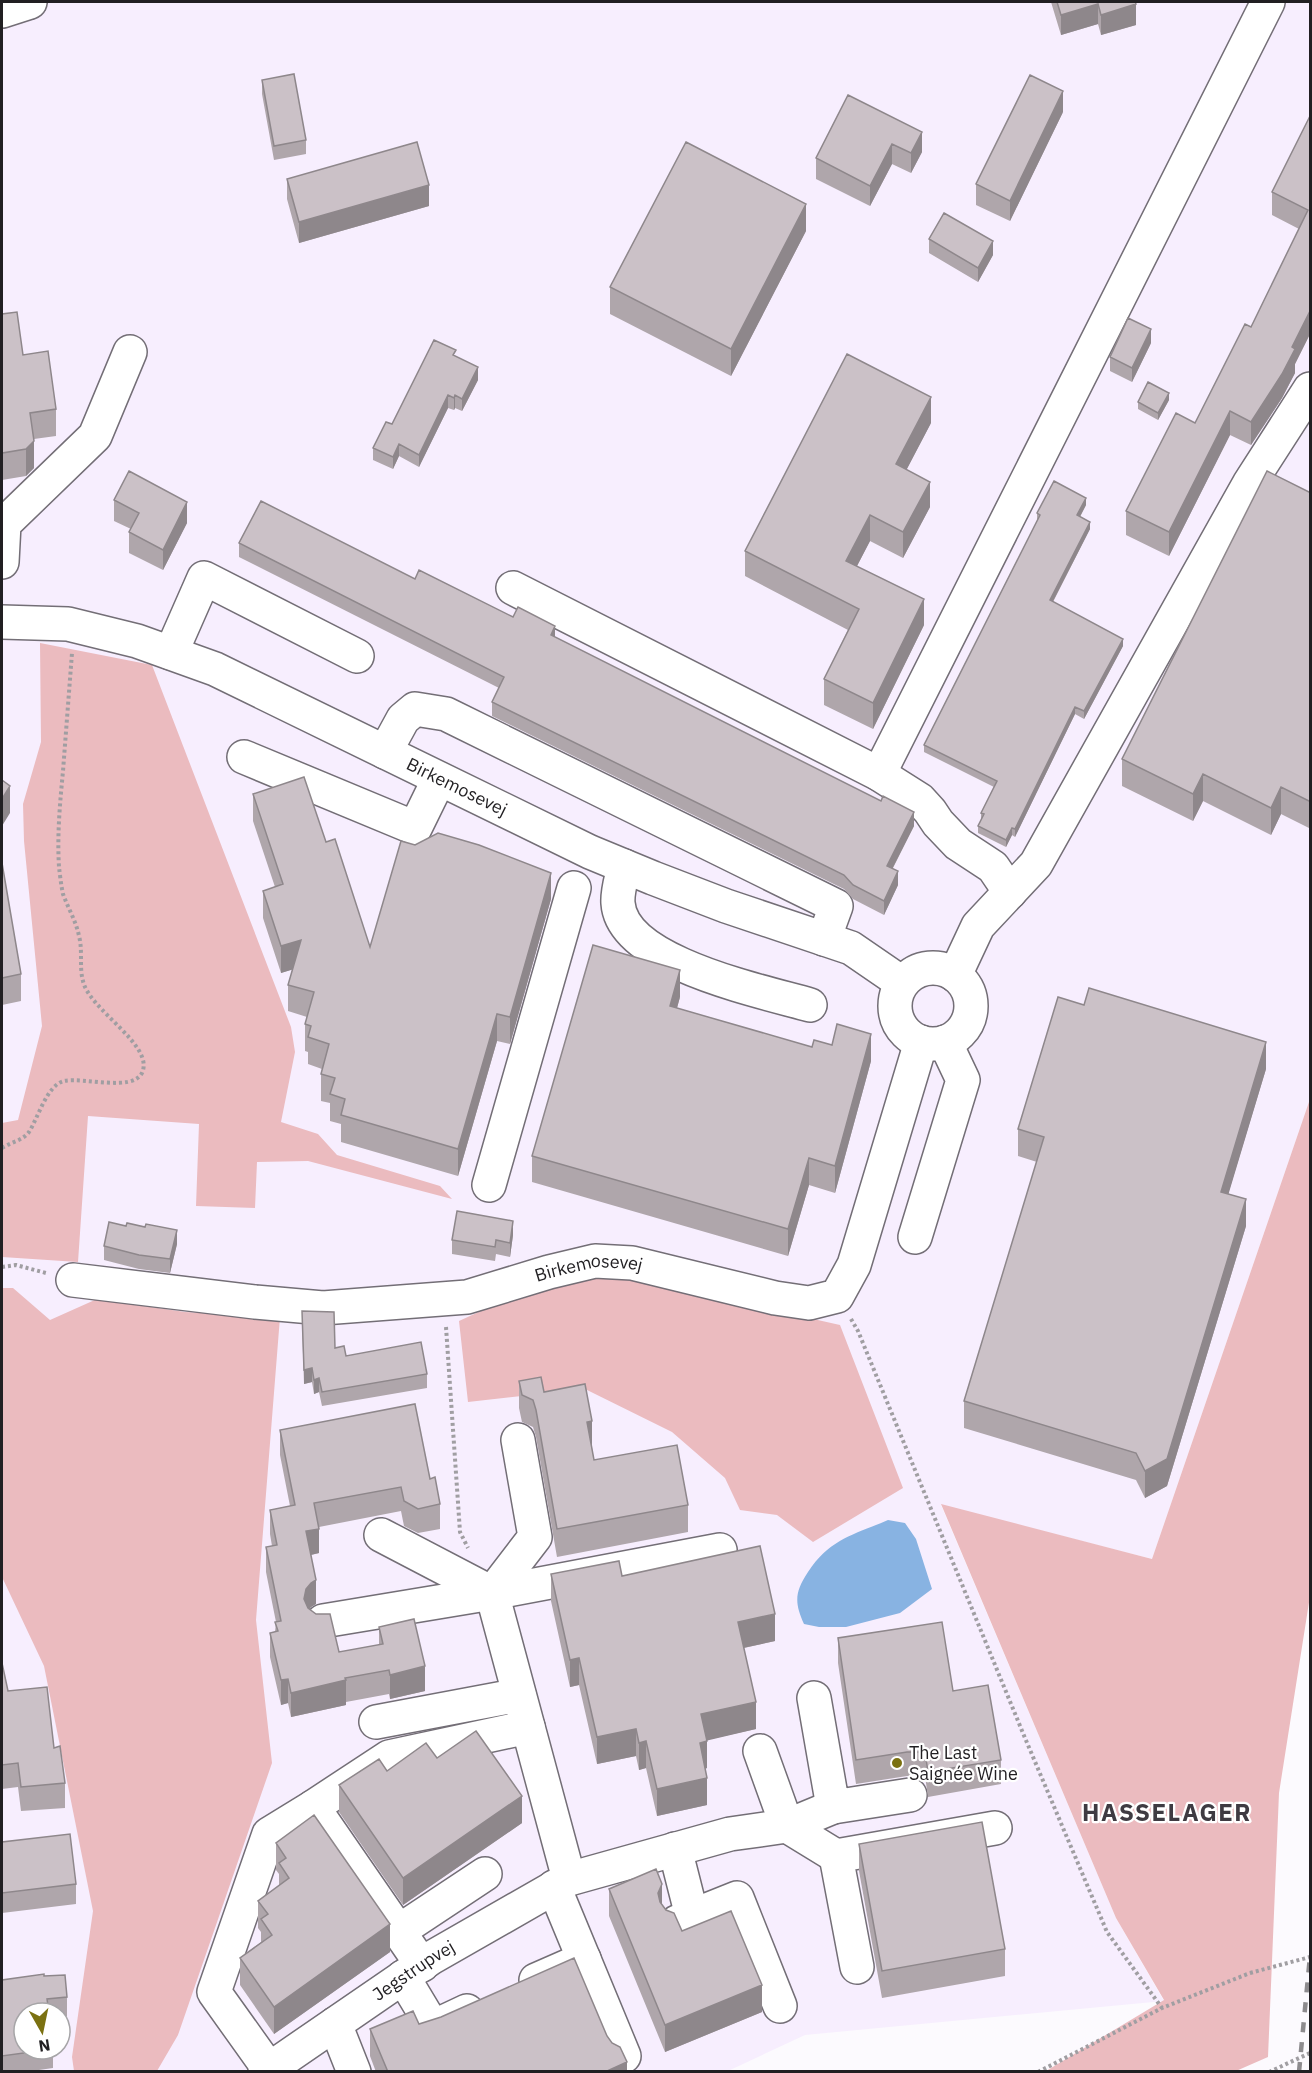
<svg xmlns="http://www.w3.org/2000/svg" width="1312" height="2073" viewBox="0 0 1312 2073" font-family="'IBM Plex Sans',sans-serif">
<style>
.built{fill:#f7eefe;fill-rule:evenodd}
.green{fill:#ebbbbf}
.water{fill:#88b3e2}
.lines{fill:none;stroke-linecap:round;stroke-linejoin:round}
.minor-casing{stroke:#736e76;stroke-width:36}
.path{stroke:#a09ea2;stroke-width:4;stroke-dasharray:3 3;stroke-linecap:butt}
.minor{stroke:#fff;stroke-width:33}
.rail{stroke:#8d8b8e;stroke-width:4.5;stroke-dasharray:10 10;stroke-linecap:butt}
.path-bridge{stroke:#a09ea2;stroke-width:4;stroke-dasharray:3 3;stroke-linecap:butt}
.wall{fill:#afa6ab}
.shaded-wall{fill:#8e878b}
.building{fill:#cbc1c7;stroke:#8e878b;stroke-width:1.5}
.poi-dot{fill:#7b7111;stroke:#fff;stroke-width:2}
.labels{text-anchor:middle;stroke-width:4.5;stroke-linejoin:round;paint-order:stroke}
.street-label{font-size:18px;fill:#211f22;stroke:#fff}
.poi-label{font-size:18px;fill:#211f22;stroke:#fff;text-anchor:start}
.district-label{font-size:24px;font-weight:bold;letter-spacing:1.5px;fill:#3f3b42;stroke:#fff}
</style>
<rect width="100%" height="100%" fill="#fcfafe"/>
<path class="built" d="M2 2H1310V1099L1152 1559 941 1505 1116 1918 1164 2001 805 2035 728 2071 2 2072ZM24 2013H60V2049H24Z"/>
<path class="green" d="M40 643 152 665 291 1027 295 1052 281 1122 318 1134 337 1155 440 1186 452 1199 308 1161 257 1162 255 1208 196 1206 199 1124 88 1116 78 1262 2 1257V1123L18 1120 42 1026 24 841 23 804 41 742Z
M1310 1099V1596L1279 1793 1268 2057 1236 2071H1046L1164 2000 1116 1918 941 1504 1152 1559Z
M574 1274 617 1275 840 1325 903 1488 813 1542 777 1515 740 1510 725 1478 672 1432 585 1389 468 1402 459 1321 505 1300Z
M2 1288H13L50 1320 97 1299 185 1312 280 1317 256 1620 272 1763 178 2035 157 2071H74L72 2057 93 1911 44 1666 2 1577Z"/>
<path class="water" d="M888 1520 905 1523 916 1539 932 1589 900 1613 846 1627H819L804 1624C794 1602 795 1592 808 1572 830 1539 853 1535 888 1520Z"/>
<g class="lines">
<g class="minor-casing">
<g id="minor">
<path d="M2 11 30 2"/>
<path d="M2 562 4 524 95 436 130 352"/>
<path d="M513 588 879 774 920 800 930 811 938 823 958 844 993 867 1010 892"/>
<path id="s1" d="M2 622 68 624 137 641 215 669 590 852 653 878 726 906 851 948 902 983"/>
<path d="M171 653 204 578 357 656"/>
<path d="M385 752 403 719 415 709 446 714 836 906 824 939"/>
<path d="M244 757 415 828 439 779"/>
<path d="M879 774 1268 2"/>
<path d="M624 866C622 877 617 891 618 903 622 963 762 991 810 1005"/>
<circle cx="933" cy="1006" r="38"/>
<path d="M955 975 978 926 1036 864 1249 484 1310 389"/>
<path d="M489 1185 574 888"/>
<path d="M915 1237 963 1080 945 1042"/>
<path id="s2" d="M73 1280 255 1302 323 1308 467 1297 549 1272 595 1261 632 1263 775 1298 809 1303 837 1296 854 1265 921 1042"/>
<path d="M381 1535 492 1593"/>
<path d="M492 1593 569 1879"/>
<path d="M492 1593 535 1537 518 1440"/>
<path d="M323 1621 492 1593 720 1550"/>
<path d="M814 1698 833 1807 910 1795"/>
<path d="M376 1722 519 1695"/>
<path d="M760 1751 787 1826 836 1856"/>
<path d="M675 1849 692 1916"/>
<path d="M554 1887 624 2056"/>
<path d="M677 1922 737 1898 780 2006"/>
<path d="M399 1931 485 1874"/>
<path d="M422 1965 313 1807 389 1757 528 1727"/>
<path d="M857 1967 836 1856 995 1828"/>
<path d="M403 1977 433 2027 467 2011"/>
<path d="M536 1980 584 1959"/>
<path d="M335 2024 354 2072"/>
<path d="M269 2069 214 1992 269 1834 313 1807"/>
<path id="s3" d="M265 2072 431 1958 569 1879 730 1834 787 1826 833 1807"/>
</g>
</g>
<path class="path" d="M2 1148C11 1142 22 1141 29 1132 38 1118 47 1085 64 1081 85 1077 132 1092 142 1073 155 1045 89 1010 83 981 79 967 83 951 79 936 76 921 68 908 63 894 61 885 60 875 59 867 57 834 60 803 63 771 66 732 69 692 72 653
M2 1267 16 1265 46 1273
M851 1319 858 1331 1025 1738 1107 1932 1162 2008
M446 1327 460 1532 468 1548
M1038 2072 1162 2008 1250 1973
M1269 2072 1310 2053"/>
<use href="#minor" class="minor"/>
<path class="rail" d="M1299 2072 1310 1956"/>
<path class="path-bridge" d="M1250 1973 1310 1957"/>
</g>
<path class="wall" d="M1051 2H1135L1136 25 1101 35 1098 24 1061 35Z
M262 80 306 140V154L274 160 262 94Z
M848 95 922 152 911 173 892 164 870 206 816 179V158Z
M1063 112 1010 221 976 205V184Z
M1311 114V332L1295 364V373L1282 398 1251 445 1230 435 1169 556 1126 535V511L1195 423 1251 327 1299 229 1272 215V192Z
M287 179 429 206 299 243 287 199Z
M806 231 731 376 610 314V287Z
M929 239 993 255 978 282 929 253Z
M2 314 23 355 56 409V436L34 439V468L26 476 2 480Z
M1151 343 1132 382 1110 371V357Z
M456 356 478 380 462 411 455 408 454 410 448 408 419 467 399 456 393 469 373 460V448L392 424Z
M1169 400 1158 420 1138 409V402Z
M931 423 906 470 930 507 903 558 870 541 857 566 924 625 873 729 824 705V679L848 630 745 576V551Z
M1311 493V829L1281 814 1271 835 1203 801 1193 821 1122 786V759Z
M114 500 187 523 163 570 129 553V532L131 529 114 521Z
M1086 505 1080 517 1090 529 1053 602 1123 646 1084 719 1075 714 1015 837 1012 835 1006 847 978 833V826L981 820V813L994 787 924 752V745L1037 521V513Z
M239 543 415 579 555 638 914 826 893 868 898 885 884 915 853 899 844 889 492 716V702L499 688 239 557Z
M253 794 326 842 370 947 551 899 510 1044 497 1041 458 1176 341 1142V1124L330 1121V1103L321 1101V1074L322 1069 308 1064V1052L305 1051V1024L307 1017 288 1011V985L293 969 281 973 263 918V891L275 887 253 821Z
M2 863 21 974V1001L2 1005Z
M680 997 677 1008 812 1047 871 1061 835 1193 809 1185 788 1256 532 1182V1156Z
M1266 1069 1228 1194 1246 1226 1167 1486 1145 1498 1136 1480 964 1428V1401L1037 1162 1018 1156V1129Z
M513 1235 510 1257 496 1254 495 1261 452 1254V1240Z
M177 1244 170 1273 139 1269 104 1260V1246Z
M302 1325 346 1356 427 1374V1388L322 1406 319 1392 314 1394 312 1382 304 1384Z
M519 1381 544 1392 592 1448 594 1460 688 1505V1532L557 1557 536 1437 533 1427 522 1422 519 1408Z
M280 1430 430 1479 440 1504V1529L418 1533 404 1526 401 1511 319 1527V1553L311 1555 316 1604 311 1607 309 1609 339 1652 379 1645V1627L425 1691 390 1699 389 1694 346 1702V1705L291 1717 288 1703 281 1705 270 1657V1633L275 1632 276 1622 266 1572V1547L272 1546 270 1534V1510L290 1506 280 1455Z
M551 1574 622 1576 775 1641 744 1648 756 1729 706 1740 707 1768 705 1769 707 1805 657 1816 646 1768 639 1770 636 1756 597 1764 579 1685 570 1687 551 1601Z
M838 1638 953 1691 1001 1760V1784L928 1797 925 1776H907L856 1784 838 1663Z
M2 1663 8 1691 54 1748 65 1783V1808L21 1811 18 1787 2 1789Z
M437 1758 522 1823 403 1905 339 1812V1785L387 1771Z
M2 1842 76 1884V1904L2 1913Z
M276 1843 390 1952 274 2034 240 1985V1958L261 1942V1932L258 1928V1901L279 1886V1874L276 1870Z
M859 1844 1005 1949V1976L882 1998 859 1871Z
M609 1889 662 1905 682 1931 762 2012 665 2052 609 1916Z
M44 1976 67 1997V2016L60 2017V2013H24L53 2049V2068L25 2072H2V1980Z
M419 2024 607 2036 627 2072H376L370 2056V2029Z"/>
<path class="shaded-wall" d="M1098 4V24L1061 35V15Z
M1136 4V25L1101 35V15Z
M1063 91V112L1010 221V201Z
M922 132V152L911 173V153Z
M892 144V164L870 206V186Z
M429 185V206L299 243V222Z
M806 204V231L731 376V349Z
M993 241V255L978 282V268Z
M1311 309V332L1295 364V373L1282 398 1251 445V422L1292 347Z
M1151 329V343L1132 382V368Z
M478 367V380L462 411V399Z
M1169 393V400L1158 420V413Z
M448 395V408L419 467V455Z
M455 395V408L454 410V398Z
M931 397V423L896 490V464Z
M1230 411V435L1169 556V532Z
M34 441V468L26 476V449Z
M399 444V456L393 469V457Z
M930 482V507L903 558V532Z
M1086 498V505L1077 522V515Z
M187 502V523L163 570V550Z
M870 515V541L846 587V561Z
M1090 522V529L1050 607V600Z
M924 599V625L873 729V703Z
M555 626V640L551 635Z
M1123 639V646L1084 719V711Z
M1075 707V714L1015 837V829Z
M1203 774V801L1193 821V794Z
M10 786V813L2 826V799Z
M1281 787V814L1271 835V808Z
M914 812V826L887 879V866Z
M1012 828V835L1006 847V840Z
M898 871V885L884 915V901Z
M551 873V899L510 1044V1017Z
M301 940V967L281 973V946Z
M680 970V997L670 1033V1006Z
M497 1014V1041L458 1176V1149Z
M871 1034V1061L835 1193V1166Z
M1266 1042V1069L1221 1219V1192Z
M809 1158V1185L788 1256V1229Z
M1246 1199V1226L1167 1486 1145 1498V1471Z
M513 1221V1235L510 1257V1243Z
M177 1230V1244L170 1273V1259Z
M312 1368V1382L304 1384V1370Z
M319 1378V1392L314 1394V1380Z
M592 1421V1448L587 1450V1422Z
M319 1529V1553L306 1556V1531Z
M316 1580V1604L311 1607 306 1614 304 1599 306 1589 311 1583Z
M775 1614V1641L738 1649V1622Z
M579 1658V1685L570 1687V1660Z
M425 1666V1691L390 1699V1675Z
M288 1679V1703L281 1705V1680Z
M346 1680V1705L291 1717V1693Z
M756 1702V1729L701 1742V1714Z
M636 1729V1756L597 1764V1737Z
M646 1741V1768L639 1770V1743Z
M707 1741V1768L700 1770V1743Z
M707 1778V1805L657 1816V1789Z
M522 1796V1823L403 1905V1878Z
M662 1884V1911L658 1920V1893Z
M390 1924V1952L274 2034V2007Z
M762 1985V2012L665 2052V2025Z
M627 2062V2072H605Z"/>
<path class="building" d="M1057 2H1135L1136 4 1101 15 1098 4 1061 15Z
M294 74 306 140 274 146 262 80Z
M1030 75 1063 91 1010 201 976 184Z
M848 95 922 132 911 153 892 144 870 186 816 158Z
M1311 114V309L1292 347 1295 349 1282 374 1251 422 1230 411 1169 532 1126 511 1176 413 1195 423 1245 324 1251 327 1308 210 1272 192Z
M417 142 429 185 299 222 287 179Z
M686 142 806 204 731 349 610 287Z
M944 213 993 241 978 268 929 239Z
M17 312 23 355 48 351 56 409 30 413 34 441 26 449 2 453V314Z
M1128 318 1151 329 1132 368 1110 357Z
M434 340 456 350 453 355 478 367 462 399 455 395 454 398 448 395 419 455 399 444 393 457 373 448 386 422 392 424Z
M847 354 931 397 896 464 930 482 903 532 870 515 846 561 924 599 873 703 824 679 859 609 745 551Z
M1148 382 1169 393 1158 413 1138 402Z
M129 471 187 502 163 550 129 532 139 513 114 500Z
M1267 471 1311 493V802L1281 787 1271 808 1203 774 1193 794 1122 759Z
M1054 481 1086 498 1077 515 1090 522 1050 600 1123 639 1084 711 1075 707 1015 829 1012 828 1006 840 978 826 984 814 981 813 997 781 924 745 1040 515 1037 513Z
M261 501 415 579 419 570 513 617 518 607 555 626 551 635 881 801 883 796 914 812 887 866 898 871 884 901 853 885 844 875 492 702 504 677 239 543Z
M304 777 326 842 335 839 370 947 401 841 415 845 438 833 479 845 551 873 510 1017 497 1014 458 1149 341 1115 345 1099 330 1094 335 1078 321 1074 329 1044 308 1037 311 1026 305 1024 314 992 288 985 301 940 281 946 263 891 283 884 253 794Z
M2 780 10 786 2 799Z
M2 863 21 974 2 978Z
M593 945 680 970 670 1006 812 1047 814 1040 832 1045 837 1024 871 1034 835 1166 809 1158 788 1229 532 1156Z
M1089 988 1266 1042 1221 1192 1246 1199 1167 1459 1145 1471 1136 1453 964 1401 1044 1137 1018 1129 1058 997 1084 1005Z
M457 1211 513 1221 510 1243 496 1240 495 1247 452 1240Z
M109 1222 126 1226 127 1223 145 1227 146 1224 177 1230 170 1259 139 1255 104 1246Z
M302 1311 334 1312 335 1348 344 1346 346 1356 421 1342 427 1374 322 1392 319 1378 314 1380 312 1368 304 1370Z
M541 1377 544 1392 585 1384 592 1421 587 1422 594 1460 677 1445 688 1505 557 1529 536 1410 533 1400 522 1395 519 1381Z
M415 1404 430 1479 435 1477 440 1504 418 1509 404 1501 401 1487 314 1503 319 1529 306 1531 316 1580 311 1583 306 1589 304 1599 308 1608 316 1614H330L339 1652 383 1644 379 1627 414 1619 425 1666 390 1675 389 1670 345 1678 346 1680 291 1693 288 1679 281 1680 270 1633 278 1631 275 1622 281 1621 266 1547 277 1545 270 1510 295 1505 280 1430Z
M760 1546 775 1614 738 1622 756 1702 701 1714 707 1741 700 1743 707 1778 657 1789 646 1741 639 1743 636 1729 597 1737 579 1658 570 1660 551 1574 619 1561 622 1576Z
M942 1622 953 1691 988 1685 1001 1760 928 1772 925 1752H907L856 1760 838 1638Z
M2 1663 8 1691 47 1687 54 1748 60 1746 65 1783 21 1787 18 1763 2 1765Z
M476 1731 522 1796 403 1878 339 1785 379 1759 387 1771 426 1743 437 1758Z
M314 1815 390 1924 274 2007 240 1958 272 1935 261 1919 268 1914 258 1901 289 1878 279 1863 286 1858 276 1843Z
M982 1822 1005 1949 882 1971 859 1844Z
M70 1834 76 1884 2 1893V1842Z
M656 1869 662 1884 658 1893 660 1902 666 1910 674 1913 682 1931 731 1911 762 1985 665 2025 609 1889Z
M574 1958 607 2036 612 2043 620 2047 627 2062 605 2072H388L370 2029 413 2011 419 2024 441 2017Z
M44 1974V1976L65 1975 67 1997 47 1999 49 2013H24V2049H53L2 2056V1980Z"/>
<circle class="poi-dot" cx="897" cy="1763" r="6"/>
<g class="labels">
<g class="street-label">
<text dy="6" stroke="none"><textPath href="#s1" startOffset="489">Birkemosevej</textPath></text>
<text dy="6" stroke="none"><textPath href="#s2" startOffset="522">Birkemosevej</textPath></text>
<text dy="6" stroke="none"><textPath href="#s3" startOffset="180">Jegstrupvej</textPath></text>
</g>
<g class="poi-label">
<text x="909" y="1759">The Last<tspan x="909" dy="21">Saignée Wine</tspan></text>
</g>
<g class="district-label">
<text x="1167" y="1821">HASSELAGER</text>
</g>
</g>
<rect width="1312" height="2073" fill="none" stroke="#211f22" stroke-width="6"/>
<g transform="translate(42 2031) rotate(171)"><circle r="28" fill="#ffffff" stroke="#a6a5a7" stroke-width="1.5"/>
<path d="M0-4.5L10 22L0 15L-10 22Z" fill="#7b7111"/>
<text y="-9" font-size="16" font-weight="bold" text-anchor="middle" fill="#211f22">N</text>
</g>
</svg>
